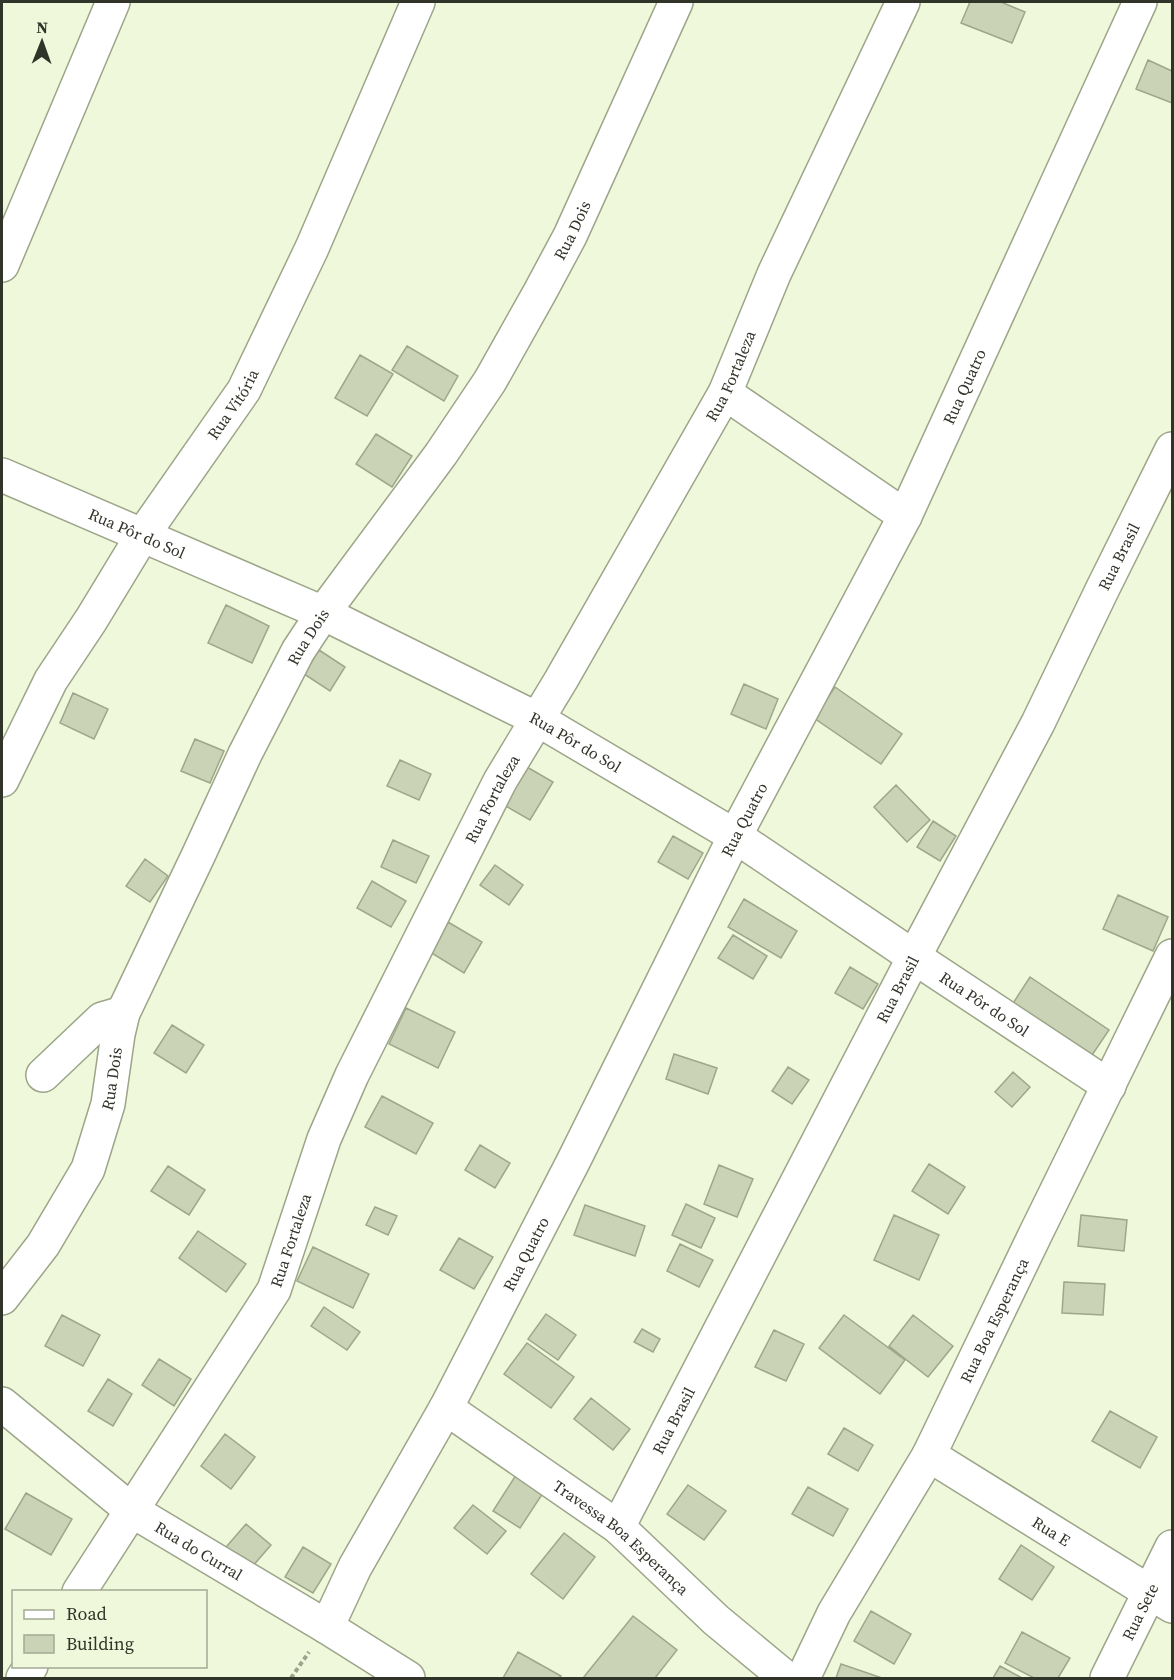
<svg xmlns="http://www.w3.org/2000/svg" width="1174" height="1680" viewBox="0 0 1174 1680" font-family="'Source Serif 4',serif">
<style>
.building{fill:#cad3b6;stroke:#9ea68b;stroke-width:1.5}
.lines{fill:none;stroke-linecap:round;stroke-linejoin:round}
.minor-casing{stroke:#9ca589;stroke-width:36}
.path{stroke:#9da38e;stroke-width:4;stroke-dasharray:4.5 3;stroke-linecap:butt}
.minor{stroke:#fff;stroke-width:33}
.labels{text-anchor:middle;stroke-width:4.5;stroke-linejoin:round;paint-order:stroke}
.street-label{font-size:16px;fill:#313529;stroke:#eff8db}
</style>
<rect width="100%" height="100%" fill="#eff8db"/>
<path class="building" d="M970 2H1001L1025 12 1012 43 961 23Z
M1148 60 1172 71V103L1136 89Z
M407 346 458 376 444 401 392 370Z
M360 355 393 374 367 416 335 398Z
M376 434 412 456 392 487 356 464Z
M226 605 269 626 252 663 208 643Z
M319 650 345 667 330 691 304 674Z
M744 684 778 699 766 729 731 714Z
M835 687 902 734 881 764 814 718Z
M73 693 108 709 94 739 60 723Z
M195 739 224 751 210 783 181 771Z
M400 760 431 774 419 800 387 786Z
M520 763 553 782 530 820 497 801Z
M896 785 930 820 907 842 874 807Z
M933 821 956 836 940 861 917 847Z
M673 836 703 853 688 879 658 862Z
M393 840 429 856 416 883 381 867Z
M145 859 168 876 150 902 126 886Z
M495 865 523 885 509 905 480 885Z
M372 881 406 901 391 927 357 908Z
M1118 895 1168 917 1153 951 1103 929Z
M744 899 797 931 781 958 728 927Z
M448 922 482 942 464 973 430 952Z
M733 935 767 956 753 979 718 958Z
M850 967 878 984 863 1009 835 993Z
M1030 977 1109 1030 1086 1064 1008 1011Z
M406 1008 455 1032 438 1068 389 1044Z
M172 1025 204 1045 186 1073 154 1053Z
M674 1054 717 1068 708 1094 666 1079Z
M788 1067 809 1080 792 1104 772 1091Z
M1013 1072 1030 1087 1012 1107 995 1092Z
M382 1096 433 1123 416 1154 365 1127Z
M480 1145 510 1163 495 1188 465 1170Z
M929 1164 965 1187 948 1214 912 1191Z
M719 1165 753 1179 737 1217 704 1204Z
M168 1166 205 1190 189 1215 151 1191Z
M686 1204 715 1218 701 1248 672 1235Z
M585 1205 645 1226 635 1256 574 1235Z
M375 1207 397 1216 388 1235 366 1225Z
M894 1215 939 1235 919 1280 874 1260Z
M1081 1215 1127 1220 1124 1251 1078 1246Z
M198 1231 246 1264 226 1292 179 1258Z
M459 1238 493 1257 474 1289 440 1270Z
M680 1244 713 1260 699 1287 667 1271Z
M313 1247 369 1274 353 1308 297 1281Z
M1064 1282 1105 1284 1103 1315 1062 1313Z
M324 1307 360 1332 347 1350 311 1326Z
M546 1314 576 1335 558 1360 528 1339Z
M62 1315 100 1335 83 1366 45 1346Z
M844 1315 905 1360 880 1394 819 1348Z
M913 1315 953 1346 928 1377 889 1346Z
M642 1329 660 1339 653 1352 634 1342Z
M774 1330 804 1344 786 1381 755 1367Z
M527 1343 574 1377 551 1408 504 1374Z
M159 1359 191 1379 174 1406 142 1385Z
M108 1379 132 1394 113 1426 88 1411Z
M591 1398 630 1429 613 1450 574 1419Z
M1110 1411 1157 1437 1140 1468 1092 1441Z
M844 1428 873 1445 858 1471 828 1454Z
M225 1434 255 1457 231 1489 201 1466Z
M516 1475 543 1493 520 1528 493 1511Z
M688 1485 726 1511 704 1540 667 1514Z
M808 1487 848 1509 833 1536 792 1514Z
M26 1493 72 1519 51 1555 5 1529Z
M473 1505 506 1531 487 1554 454 1528Z
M246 1524 271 1545 246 1574 221 1553Z
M564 1533 595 1557 563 1599 531 1574Z
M1021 1545 1054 1567 1032 1600 999 1579Z
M303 1547 331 1564 313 1593 285 1577Z
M871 1611 911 1634 894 1664 854 1641Z
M633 1616 677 1650 655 1678H583Z
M1022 1632 1070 1658 1058 1678H1034L1005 1663Z
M518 1652 561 1676 559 1678H503Z
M841 1664 882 1678H836Z
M1000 1666 1022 1678H993Z"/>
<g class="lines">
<g class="minor-casing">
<g id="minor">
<path d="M2 265 113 2"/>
<path d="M725 393 905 516"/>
<path id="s1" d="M2 475 323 613 537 719 735 836 914 957 1109 1086"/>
<path id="s2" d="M2 780 51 680 91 620 142 536 244 390 312 248 418 2"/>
<path d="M43 1075 102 1019 123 1013"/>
<path id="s3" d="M2 1298 43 1245 88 1169 108 1104 118 1034 123 1013 198 856 245 754 298 651 323 613 441 454 490 381 540 292 570 236 676 2"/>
<path id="s4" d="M2 1404 131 1510 327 1627 408 1678"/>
<path id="s5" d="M446 1408 618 1527 716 1620 786 1678"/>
<path id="s6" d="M929 1455 1172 1606"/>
<path id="s7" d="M618 1527 914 957 1038 723 1102 590 1172 449"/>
<path id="s8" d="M79 1592 274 1290 324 1139 352 1075 500 781 561 680 725 393 774 274 903 2"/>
<path id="s9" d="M327 1627 355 1567 446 1408 573 1162 735 836 905 516 1140 2"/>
<path d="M23 1678 31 1666"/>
<path id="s10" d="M803 1678 834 1613 929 1455 1035 1235 1172 956"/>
<path id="s11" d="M1107 1678 1172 1547"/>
</g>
</g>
<path class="path" d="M291 1678 309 1652"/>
<use href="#minor" class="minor"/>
</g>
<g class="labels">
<g class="street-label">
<text dy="6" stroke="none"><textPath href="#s3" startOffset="1221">Rua Dois</textPath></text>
<text dy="6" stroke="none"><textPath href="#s8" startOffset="1384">Rua Fortaleza</textPath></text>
<text dy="6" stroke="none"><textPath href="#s9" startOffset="1395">Rua Quatro</textPath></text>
<text dy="6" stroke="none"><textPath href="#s2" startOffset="442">Rua Vitória</textPath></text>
<text dy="6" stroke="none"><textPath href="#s1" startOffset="147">Rua Pôr do Sol</textPath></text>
<text dy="6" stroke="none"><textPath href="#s7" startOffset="1092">Rua Brasil</textPath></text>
<text dy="6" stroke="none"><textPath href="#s3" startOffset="735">Rua Dois</textPath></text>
<text dy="6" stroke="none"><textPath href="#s1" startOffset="633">Rua Pôr do Sol</textPath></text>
<text dy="6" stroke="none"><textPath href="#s8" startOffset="898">Rua Fortaleza</textPath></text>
<text dy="6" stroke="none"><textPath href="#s9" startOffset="909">Rua Quatro</textPath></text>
<text dy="6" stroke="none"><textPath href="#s7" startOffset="606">Rua Brasil</textPath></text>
<text dy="6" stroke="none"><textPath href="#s1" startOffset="1119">Rua Pôr do Sol</textPath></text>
<text dy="6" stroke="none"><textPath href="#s3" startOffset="249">Rua Dois</textPath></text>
<text dy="6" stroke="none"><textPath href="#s8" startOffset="412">Rua Fortaleza</textPath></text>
<text dy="6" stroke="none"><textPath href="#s9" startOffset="423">Rua Quatro</textPath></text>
<text dy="6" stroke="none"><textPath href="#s10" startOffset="406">Rua Boa Esperança</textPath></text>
<text dy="6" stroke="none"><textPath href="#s7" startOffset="120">Rua Brasil</textPath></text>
<text dy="6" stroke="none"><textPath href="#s6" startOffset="144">Rua E</textPath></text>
<text dy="6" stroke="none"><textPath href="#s5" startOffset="218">Travessa Boa Esperança</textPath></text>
<text dy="6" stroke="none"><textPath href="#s4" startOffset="246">Rua do Curral</textPath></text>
<text dy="6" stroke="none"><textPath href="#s11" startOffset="74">Rua Sete</textPath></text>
</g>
</g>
<rect width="1174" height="1680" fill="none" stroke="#313529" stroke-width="6"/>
<rect x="12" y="1590" width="195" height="78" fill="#eff8db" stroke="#a3aa94" stroke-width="1.5"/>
<rect x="24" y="1610" width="30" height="9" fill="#ffffff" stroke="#a3aa94" stroke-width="1.5"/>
<text x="66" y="1620" font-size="18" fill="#313529">Road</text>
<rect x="24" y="1635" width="30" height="18" fill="#cad3b6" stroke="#a3aa94" stroke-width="1.5"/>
<text x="66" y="1650" font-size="18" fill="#313529">Building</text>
<g transform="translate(42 42) rotate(1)" stroke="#eff8db" stroke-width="4.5" paint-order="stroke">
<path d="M0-4.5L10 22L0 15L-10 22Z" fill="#313529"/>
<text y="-9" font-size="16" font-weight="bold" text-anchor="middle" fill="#313529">N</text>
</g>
</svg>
